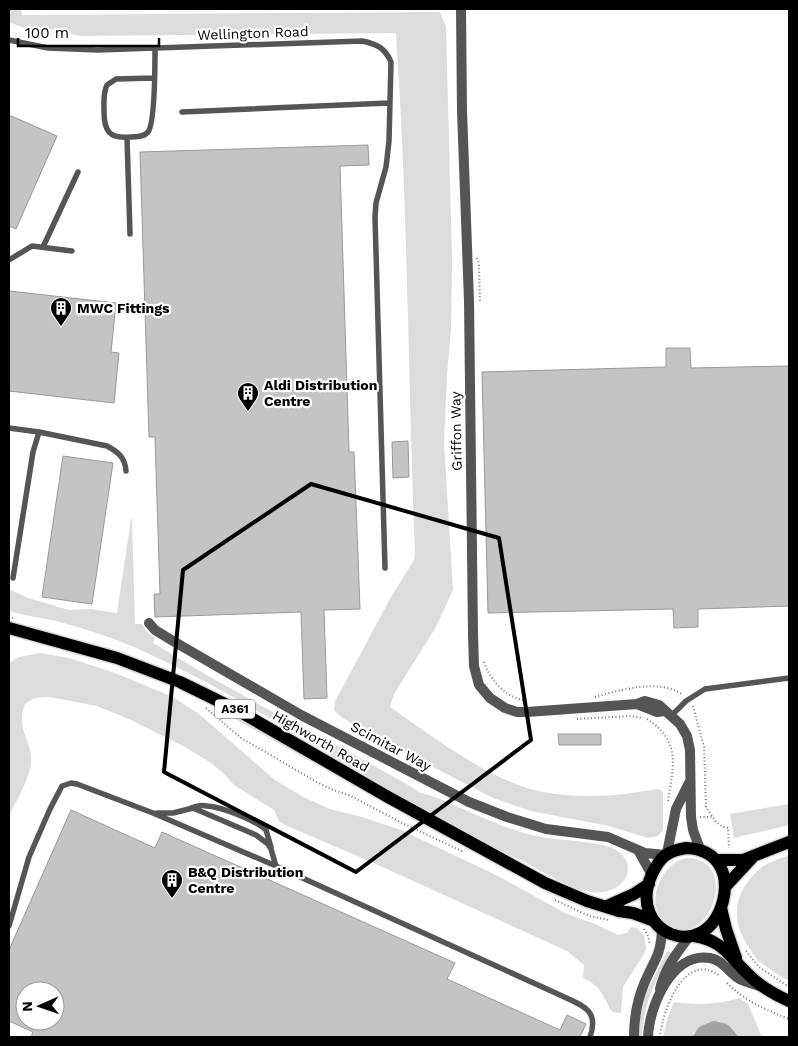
<svg xmlns="http://www.w3.org/2000/svg" width="798" height="1046" viewBox="0 0 798 1046" font-family="'Work Sans',sans-serif">
<style>
.green{fill:#dcdcdc}
.water{fill:#a3a3a3}
.building{fill:#c4c4c4;stroke:#999;fill-rule:evenodd}
.lines{fill:none;stroke-linecap:round;stroke-linejoin:round}
.primary-casing{stroke:#dbdbdb;stroke-width:15}
.path{stroke:#777;stroke-width:2;stroke-dasharray:1 2.5;stroke-linecap:butt}
.service{stroke:#555;stroke-width:5.5}
.minor{stroke:#555;stroke-width:10}
.primary{stroke:#000;stroke-width:12}
.marked{fill:none;stroke:#000;stroke-width:4;stroke-linejoin:round}
.labels{text-anchor:middle;stroke-width:4.5;stroke-linejoin:round;paint-order:stroke}
.shield{fill:#fff;stroke:#4c4c4c;stroke-width:1}
.shield-label{font-size:12px;font-weight:bold;fill:#000}
.street-label{font-size:14px;fill:#000;stroke:#fff}
.poi-label{font-size:14px;font-weight:bold;fill:#000;stroke:#fff;text-anchor:start}
</style>
<rect width="100%" height="100%" fill="#fff"/>
<path class="green" d="M9 9H21L22 15 440 12 446 27 452 259 451 330 447 374 444 442 453 590 436 627 394 694 390 707C432 736 493 783 543 792 582 799 619 796 658 789L661 790 663 793V830L658 836 648 838 609 826 531 811 493 798 373 736 341 717 334 710 335 701 339 694 391 597 414 560 415 555C408 381 408 207 396 33L81 36 46 28H24L9 22Z
M132 518 135 624H142L147 632 155 638 153 643 203 673 316 736 319 735 410 786C419 794 424 793 435 797 470 811 504 830 541 837 560 841 606 841 619 852 638 868 624 889 603 892 589 894 575 888 562 882 550 876 537 869 525 862 508 854 490 847 474 838 439 820 404 800 371 780 294 733 218 684 136 648 111 637 85 629 60 622 43 618 25 616 9 611V589L28 598 69 610 91 609 117 613 131 519Z
M40 653 69 658 115 673 173 697 199 714 275 780 303 797 330 809 362 817 401 830 496 875 565 913 595 924 618 935 627 933 631 927 637 928 644 936 646 948 644 954 623 987 621 1013 612 1012C603 996 601 986 583 978L584 965 567 951 378 865 285 825 279 821 274 810 234 785 222 772 211 763 185 747 131 720 97 706 50 697 34 698 25 704C16 727 29 736 31 757 33 774 16 801 9 816V663L19 657Z
M231 713 366 790 365 792 230 716Z
M789 804V825L734 838 730 814Z
M789 855V981C780 976 769 969 760 962 755 958 752 952 748 946 729 918 735 889 761 868 768 862 780 859 789 855Z
M688 858C743 860 707 955 666 923 643 905 661 861 688 858Z
M667 951 672 953C654 981 644 1003 642 1037H639L640 1019 645 995Z
M739 998 748 1004 762 1037H738L733 1028 719 1021 694 1032 692 1037H663L668 1017 674 1002C697 1005 718 1005 739 998Z"/>
<path class="water" d="M713 1021C726 1022 732 1026 738 1037H692L699 1027Z"/>
<path class="building" d="M9 115 57 136 16 229 9 226Z
M368 145 369 165 340 166 349 452H354L360 609 324 610 327 698 304 699 301 612 155 617 154 594H160L155 437H149L140 152Z
M9 291 116 303 111 352 119 353 114 403 9 391Z
M666 348H690L691 368 789 366V606L698 609V627L674 628 673 609 488 613 482 372 666 367Z
M408 441 409 477 393 478 392 442Z
M63 456 113 463 92 604 42 597Z
M558 734H601V745H559Z
M71 810 155 848 162 832 455 963 447 979 560 1030 567 1015 586 1024 580 1037H31L33 1032 9 1021V950ZM25 991H55V1021H25Z"/>
<g class="lines">
<g class="primary-casing">
<path id="primary" d="M9 628 117 658 180 682 237 710 388 797 545 883 587 901 619 911 633 913 652 920
M686 848C717 849 730 872 723 901 706 966 625 933 652 874 660 857 667 851 686 848Z
M717 860H743L789 842
M725 887 752 858
M607 906 634 894 649 884
M721 908 726 929 736 958
M694 936C722 940 728 955 747 973 759 986 773 994 789 1001"/>
</g>
<path class="path" d="M477 258 479 264 480 303
M9 616 13 618
M484 662C491 682 506 697 526 701
M595 697C620 690 660 678 683 695
M693 706 704 747 706 807 716 822 723 827 728 828 729 848
M206 708 241 738 317 782 333 790 349 795 402 823 464 852
M577 719 631 716 642 718
M647 719C682 742 673 766 668 801
M700 817H712
M555 900 589 916 609 920
M644 929 648 936 650 945
M746 951 759 967 789 987
M727 983C745 1001 766 1010 789 1019
M660 1037C662 1011 685 949 720 976"/>
<path class="service" d="M9 40 48 48 98 50 362 41C377 44 385 48 391 62L389 141 386 167 376 203 375 217 385 568
M154 78 116 79 107 85C103 93 104 102 104 111 104 131 109 139 130 137 136 137 144 137 148 132 155 123 155 62 155 48
M182 112 389 103
M127 138 130 234
M43 247 78 172
M9 260 32 246 72 251
M9 428 39 432 107 446C118 452 125 457 126 471
M13 578 33 452 39 432
M671 716 686 701 705 689 789 678
M191 808C196 806 202 805 207 806 222 807 255 820 266 830L271 847
M157 813H173L193 808 256 835 268 844 271 849 276 866
M9 926 29 857 50 809 62 786 71 783 77 784 153 813 276 866 560 995C581 1005 600 1009 590 1037"/>
<path class="minor" d="M461 9 462 111 469 301 473 634 474 666 479 685 490 698 505 708 517 712H527L637 704 645 701 659 705 680 724 687 736 690 750 691 817 693 830 700 849
M149 623 155 630 173 641 301 715 469 802 507 817 546 829 608 837 645 853 665 855
M637 704 657 712 665 711
M638 850 652 875
M667 853 676 809 689 783
M660 989C665 968 676 954 689 937
M634 1037C634 1019 637 1001 644 984 654 960 661 956 662 929
M648 1037C649 1007 672 951 710 958 722 960 728 971 738 978 744 982 752 983 759 986"/>
<use href="#primary" class="primary"/>
</g>
<path class="marked" d="M311 484 499 538 531 740 356 872 164 772 183 570Z"/>
<defs>
<g id="building-pin" transform="scale(1.125)"><path d="M0 17L-7.5 6A9.5 9.5 0 1 1 7.5 6Z" fill="#000" stroke="#fff"/><path d="M-4-6H4V6H1V3H-1V6H-4ZM-2.5-4.3h1.7v1.8h-1.7ZM.8-4.3h1.7v1.8H.8ZM-2.5-1h1.7V.8h-1.7ZM.8-1h1.7V.8H.8Z" fill="#fff"/></g>
</defs>
<g fill-rule="evenodd">
<use href="#building-pin" x="61" y="308"/>
<use href="#building-pin" x="248" y="393"/>
<use href="#building-pin" x="172" y="880"/>
</g>
<g class="labels">
<rect class="shield" x="215" y="699.5" width="40" height="19" rx="4"/>
<g class="shield-label">
<text x="235" y="713">A361</text>
</g>
<g class="street-label">
<text transform="translate(253 33) rotate(-2)" y="5">Wellington Road</text>
<text transform="translate(456 431) rotate(-91)" y="5">Griffon Way</text>
<text transform="translate(321 741) rotate(30)" y="5">Highworth Road</text>
<text transform="translate(391 746) rotate(28)" y="5">Scimitar Way</text>
</g>
<g class="poi-label">
<text x="77" y="313">MWC Fittings</text>
<text x="264" y="390">Aldi Distribution<tspan x="264" dy="16">Centre</tspan></text>
<text x="188" y="877">B&amp;Q Distribution<tspan x="188" dy="16">Centre</tspan></text>
</g>
</g>
<rect width="798" height="1046" fill="none" stroke="#000000" stroke-width="20"/>
<g transform="translate(40 1006) rotate(268)"><circle r="24" fill="#ffffff" stroke="#999999"/>
<path d="M0-4L9 19L0 12L-9 19Z" fill="#000000"/>
<text y="-8" font-size="14" font-weight="bold" text-anchor="middle" fill="#000000">N</text>
</g>
<path d="M18 38v8h141v-8" fill="none" stroke="#000000" stroke-width="2.5"/>
<text x="25" y="38" font-size="15" fill="#000000" stroke="#ffffff" stroke-width="4" paint-order="stroke">100 m</text>
</svg>
